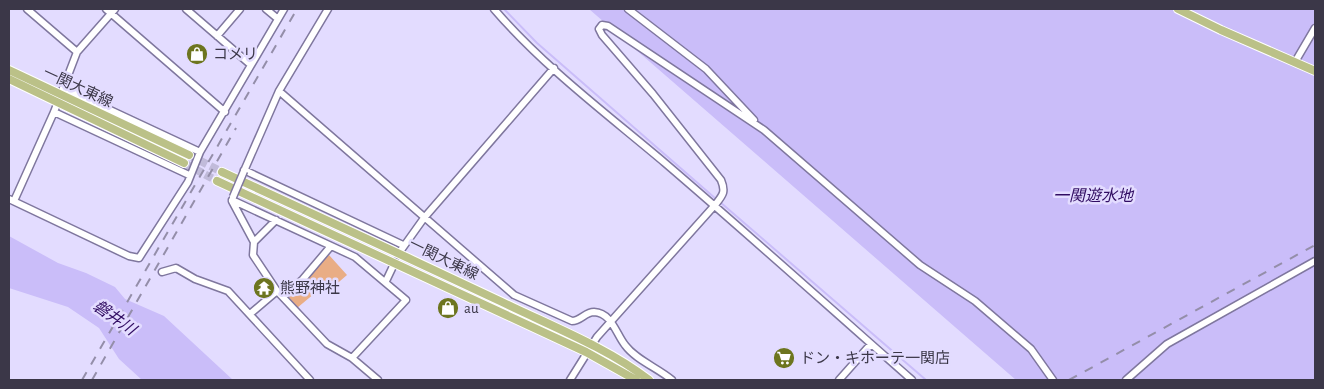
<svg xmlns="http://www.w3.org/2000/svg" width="1324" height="389" viewBox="0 0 1324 389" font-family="'Alegreya Sans','Noto Sans JP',sans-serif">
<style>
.green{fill:#e9ad85}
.water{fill:#cabdf9}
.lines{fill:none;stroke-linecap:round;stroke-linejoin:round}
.stream{stroke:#cabdf9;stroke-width:2}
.major-tunnel{stroke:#c1bbda;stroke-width:8;stroke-dasharray:8 4;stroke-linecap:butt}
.minor-casing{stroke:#7f779e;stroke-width:9}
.major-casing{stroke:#fff;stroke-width:10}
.minor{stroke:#fff;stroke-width:6}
.major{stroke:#bbc188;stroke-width:8}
.rail{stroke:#948ea9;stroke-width:2;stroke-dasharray:9 9;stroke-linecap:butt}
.minor-bridge-casing{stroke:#7f779e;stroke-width:9;stroke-linecap:butt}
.minor-bridge{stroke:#fff;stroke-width:6}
.labels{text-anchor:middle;stroke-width:5;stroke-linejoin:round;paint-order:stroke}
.poi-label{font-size:15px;fill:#3b3748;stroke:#e3dcff;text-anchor:start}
.street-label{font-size:15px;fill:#3b3748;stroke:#e3dcff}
.water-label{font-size:16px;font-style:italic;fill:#310d63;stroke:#e3dcff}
</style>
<rect width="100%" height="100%" fill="#e3dcff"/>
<path class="green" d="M329 255 347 275 326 293 321 288 297 308 288 296Z"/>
<path class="water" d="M589 9H1315V380H1016Z
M9 236 58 263 86 273 115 287 125 299 164 316 233 380H142L119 359 99 328 68 307 9 288Z"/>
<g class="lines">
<path class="stream" d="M504 9 537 43 716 199
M720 202 926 380"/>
<path class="major-tunnel" d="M189 155 222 172
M184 163 217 181"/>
<g class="minor-casing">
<path id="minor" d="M27 9 77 52
M106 9 225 112
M186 9 251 65
M266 9 278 19
M494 9C544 67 607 114 665 163 748 234 830 308 912 380
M628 9 706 69 754 120
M217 36 240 9
M1295 62 1315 28
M63 88 200 152
M279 91 514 295 572 321C581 321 585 312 594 312 612 313 616 334 625 345 636 360 658 368 672 380
M54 112 189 175
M244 170 403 245
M244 171 279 91 328 9
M9 199 129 256 139 258 188 182 200 152 284 9
M232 200 355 257 406 300 352 358
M14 201 54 112 77 52 115 9
M232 201 254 242 253 255 277 291 327 344 352 358 378 380
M254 242 276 220
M399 253 424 218 554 68
M162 272 176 268 195 279 228 291 310 380
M386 281 395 262
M283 297 303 279 331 246
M250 314 277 291
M570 380 597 337 715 205C723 195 726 192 721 180L653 94 602 35 599 29 602 25 608 26 764 130 920 265 975 301 1031 349 1053 380
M839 380 871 344
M1126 380 1167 344 1315 261"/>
</g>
<g class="major-casing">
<path id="major" d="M1178 9 1221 30 1315 71
M9 70 189 155
M9 79 184 163
M222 172C316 215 409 258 502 302 551 326 606 347 649 380
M217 181 586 352 636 380"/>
</g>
<use href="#minor" class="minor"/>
<use href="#major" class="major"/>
<path class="rail" d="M82 380 297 9
M92 380 236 128
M1069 380 1315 245"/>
<g class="minor-bridge-casing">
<path id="minor-bridge" d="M233 197 244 171"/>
</g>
<use href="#minor-bridge" class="minor-bridge"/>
</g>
<defs>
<g id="shop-disc" transform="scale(1.125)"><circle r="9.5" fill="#6d751f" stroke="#e3dcff"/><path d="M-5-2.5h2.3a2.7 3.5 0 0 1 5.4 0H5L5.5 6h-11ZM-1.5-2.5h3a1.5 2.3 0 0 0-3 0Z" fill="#fff"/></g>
<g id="temple-disc" transform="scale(1.125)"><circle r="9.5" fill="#6d751f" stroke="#e3dcff"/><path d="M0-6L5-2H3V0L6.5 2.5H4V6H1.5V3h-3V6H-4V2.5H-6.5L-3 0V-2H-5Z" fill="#fff"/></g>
<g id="supermarket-disc" transform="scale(1.125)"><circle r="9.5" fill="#6d751f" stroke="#e3dcff"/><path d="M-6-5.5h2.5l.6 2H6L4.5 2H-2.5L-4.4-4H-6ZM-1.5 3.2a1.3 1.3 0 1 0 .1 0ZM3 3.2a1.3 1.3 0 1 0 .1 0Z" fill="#fff"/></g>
</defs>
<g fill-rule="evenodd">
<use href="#shop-disc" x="197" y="54"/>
<use href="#temple-disc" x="264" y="288"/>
<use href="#shop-disc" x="448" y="308"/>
<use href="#supermarket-disc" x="784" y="358"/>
</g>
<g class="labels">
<g class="poi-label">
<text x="213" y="59">コメリ</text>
<text x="280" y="293">熊野神社</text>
<text x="464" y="313">au</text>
<text x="800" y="363">ドン・キホーテ一関店</text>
</g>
<g class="street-label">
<text transform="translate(78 87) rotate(25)" y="5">一関大東線</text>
<text transform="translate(444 259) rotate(26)" y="5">一関大東線</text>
</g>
<g class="water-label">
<text x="1093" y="201">一関遊水地</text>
<text transform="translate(115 317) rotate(35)" y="6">磐井川</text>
</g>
</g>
<rect width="1324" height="389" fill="none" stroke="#3b3748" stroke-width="20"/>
</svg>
